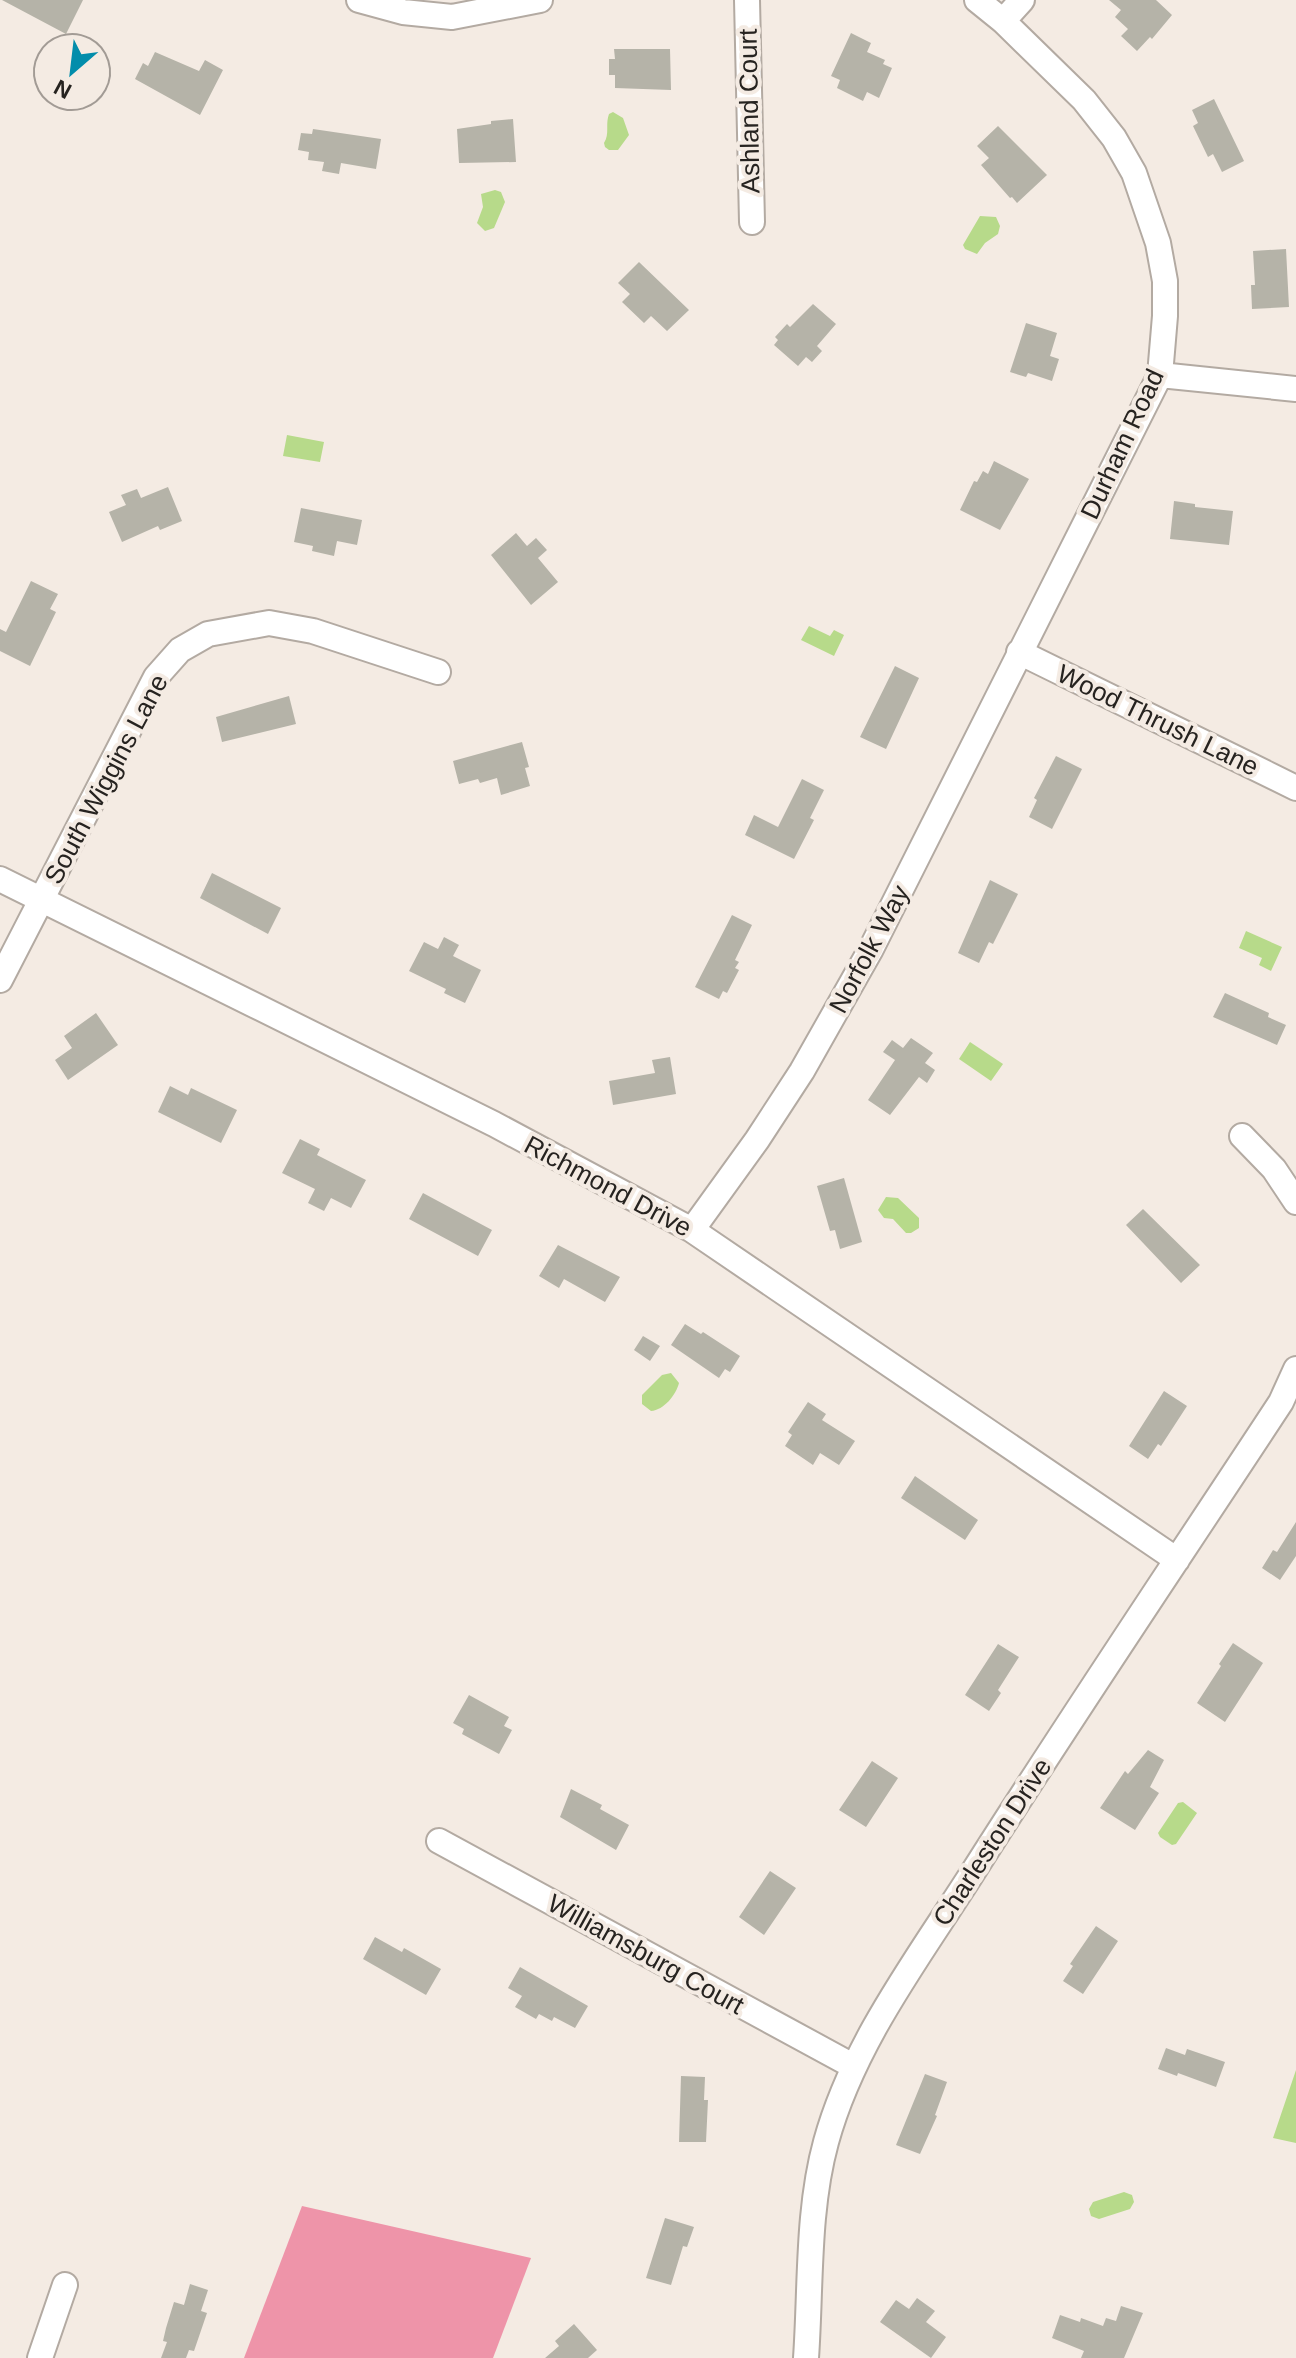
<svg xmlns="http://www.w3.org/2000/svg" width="1296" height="2358" viewBox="0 0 1296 2358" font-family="Helvetica,sans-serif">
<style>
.forest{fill:#ee94a9}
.water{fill:#b7da8a}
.building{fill:#b5b3a8}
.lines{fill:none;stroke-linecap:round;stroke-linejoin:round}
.minor-casing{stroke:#b3aaa2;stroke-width:28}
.minor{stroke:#fff;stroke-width:24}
.labels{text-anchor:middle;stroke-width:8;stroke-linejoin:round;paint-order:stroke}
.street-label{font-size:26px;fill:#262320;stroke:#f4ebe3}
</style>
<rect width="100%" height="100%" fill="#f4ebe3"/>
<path class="forest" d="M302 2206 531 2258 493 2358H244Z"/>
<path class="water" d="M613 112 623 118 629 135 618 150H609L605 147 604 143C610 133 605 125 609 114Z
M495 190 501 192 505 202 494 228 485 231 477 223 483 207 481 194Z
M980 216 996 217 1000 226 998 234 985 243 977 254 965 249 963 245Z
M287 435 324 442 320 462 283 456Z
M809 626 830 636 834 630 844 635 834 656 801 640Z
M1246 931 1282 947 1271 971 1259 965 1262 958 1239 948Z
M970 1042 1003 1064 991 1081 959 1059Z
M886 1197 898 1198 919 1218V1228L911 1233H906L893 1219 884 1218 878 1210Z
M671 1373 679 1383C676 1395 664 1410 651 1411L642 1404V1395L662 1375Z
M1183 1802 1197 1813 1176 1844 1172 1845 1160 1837 1158 1833 1178 1803Z
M1296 2070V2143L1273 2138Z
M1124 2192 1132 2195 1134 2202 1130 2209 1099 2219 1091 2216 1089 2209 1093 2202Z"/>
<path class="building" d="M2 0H83L66 34Z
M1109 0H1156L1172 15 1152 39 1150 37 1137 51 1121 36 1128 29 1115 17 1121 10Z
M851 33 871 43 867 52 885 60 883 64 892 68 879 98 867 92 863 101 837 88 840 80 831 76Z
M614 49H670L671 90 615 88V75H609V59H615Z
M155 52 199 71 205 60 223 70 200 115 135 79 143 63 148 66Z
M1214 99 1244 161 1222 172 1213 154 1208 157 1193 126 1198 123 1192 110Z
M513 119 516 162 459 163 457 129 491 124V121Z
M998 126 1047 175 1017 203 1012 197 1010 198 981 165 989 158 977 146Z
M313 129 381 139 376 169 341 163 339 174 322 171 324 162 308 160 309 152 298 150 301 133 312 134Z
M1286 249 1289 307 1252 309 1251 285H1255L1253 251Z
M639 262 689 310 667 331 651 316 644 323 622 302 630 294 618 283Z
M813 304 836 324 817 346 822 351 812 362 806 357 798 366 774 345 778 340 775 337 787 324 790 327Z
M1026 323 1057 333 1050 356 1059 359 1052 381 1028 373 1026 377 1010 372Z
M994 461 1029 479 1000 530 960 510 974 481 977 482 983 471 988 474Z
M168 487 182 521 160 530 158 526 122 542 109 512 126 505 121 495 137 489 141 498Z
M1174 501 1195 504V507L1233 511 1229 545 1170 539Z
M301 508 362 520 357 545 337 541 334 556 312 551 313 546 294 542Z
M516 533 527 546 536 538 547 550 538 558 558 582 531 605 491 555Z
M31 581 58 594 50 609 56 612 30 666 0 651V629L6 632Z
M895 666 919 678 886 749 860 737Z
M289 696 296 724 222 742 216 717Z
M522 742 529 767 525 768 530 786 501 795 497 778 480 783 478 779 459 784 453 761Z
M1056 756 1082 769 1052 829 1029 817 1037 800 1034 798Z
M802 779 824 790 810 818 814 820 794 859 745 835 754 815 778 827Z
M212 873 281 908 268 934 200 898Z
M990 880 1018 894 993 944 989 942 979 963 958 953Z
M732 915 752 925 735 960 739 962 735 968 739 970 727 993 723 991 719 999 695 987Z
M444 937 459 945 453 956 481 970 465 1003 444 993 446 989 409 971 424 942 438 949Z
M1225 993 1269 1013 1268 1017 1286 1025 1277 1045 1213 1017Z
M96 1013 118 1045 68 1080 55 1060 72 1048 64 1036Z
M911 1038 933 1053 925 1063 935 1070 927 1083 919 1077 890 1115 868 1100 895 1060 883 1052 892 1040 903 1048Z
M670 1057 676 1094 613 1105 609 1081 655 1073 652 1060Z
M170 1086 188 1095 191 1088 237 1110 221 1143 158 1112Z
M300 1139 320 1149 317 1155 366 1180 351 1208 331 1198 324 1211 308 1203 315 1189 282 1173Z
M844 1178 862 1242 840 1249 835 1230 830 1231 817 1186Z
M423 1193 492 1230 478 1256 409 1219Z
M1143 1209 1200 1265 1181 1283 1126 1225Z
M558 1245 620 1277 605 1302 564 1279 559 1288 539 1276Z
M685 1324 701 1334 703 1332 740 1356 730 1372 725 1369 719 1378 671 1345Z
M643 1336 660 1346 650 1361 634 1350Z
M1164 1391 1187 1406 1161 1446 1158 1444 1148 1459 1129 1446Z
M808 1402 826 1414 822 1420 855 1441 839 1465 820 1453 813 1465 785 1446 792 1435 788 1432Z
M915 1476 978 1520 965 1540 901 1498Z
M1296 1522V1556L1280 1580 1262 1568 1273 1550 1277 1552Z
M1233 1643 1263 1663 1225 1722 1197 1703 1221 1666 1219 1664Z
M998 1644 1019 1657 998 1690 1001 1693 989 1711 965 1695Z
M469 1695 509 1717 504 1726 512 1730 499 1754 462 1734 464 1729 453 1723Z
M1148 1750 1164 1760 1150 1787 1159 1793 1135 1830 1100 1808 1125 1771 1128 1774Z
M872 1761 898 1778 866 1827 839 1810Z
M571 1789 602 1805 600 1809 629 1825 616 1850 560 1817Z
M770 1871 796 1888 764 1935 739 1917Z
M1096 1926 1118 1941 1083 1994 1063 1981 1073 1966 1070 1964Z
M375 1937 402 1952 404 1948 441 1969 426 1995 363 1959Z
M520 1967 588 2006 575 2028 554 2017 552 2021 539 2014 536 2019 515 2007 522 1996 508 1988Z
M1166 2048 1185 2055 1187 2049 1225 2062 1216 2087 1178 2073 1177 2076 1158 2069Z
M925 2074 947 2082 935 2115 937 2116 920 2154 896 2145Z
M681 2076 705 2077 704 2100H708L706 2142H679Z
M665 2218 694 2227 687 2247 683 2246 671 2285 646 2278Z
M190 2284 208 2290 201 2311 207 2313 194 2351 189 2350 186 2358H161L167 2342 163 2341 166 2328 174 2302 184 2305Z
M917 2298 935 2311 926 2322 946 2337 931 2358 880 2322 896 2300 909 2309Z
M1121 2306 1143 2313 1124 2358H1081L1084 2351 1052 2338 1060 2315 1080 2322 1081 2318 1103 2326 1106 2318 1116 2321Z
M574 2324 597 2350 588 2358H545L559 2346 555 2341Z"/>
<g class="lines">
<g class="minor-casing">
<path id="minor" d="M359 0 403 12 452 17 540 0
M747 0 752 222
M1003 21 1022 0
M1160 375 1296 389
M1019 652 1296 788
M0 879 494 1124 692 1230 1177 1560
M0 980 156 677 180 650 208 634 269 623 313 631 438 672
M1242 1136 1274 1169 1296 1202
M692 1230 757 1140 802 1071 871 949 1160 375 1165 316V281L1158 243 1134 173 1114 138 1084 100 1003 21 977 0
M439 1841 853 2066
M40 2358 65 2285
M806 2358C811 2287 807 2211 826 2142 853 2043 919 1957 973 1872 1073 1714 1178 1559 1281 1402L1296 1369"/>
</g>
<use href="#minor" class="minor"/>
</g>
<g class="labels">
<g class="street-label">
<text transform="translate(749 111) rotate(-91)" y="9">Ashland Court</text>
<text transform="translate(1122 444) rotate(-65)" y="9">Durham Road</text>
<text transform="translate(1158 720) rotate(26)" y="9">Wood Thrush Lane</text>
<text transform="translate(106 779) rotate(-62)" y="9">South Wiggins Lane</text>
<text transform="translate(869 949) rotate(-62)" y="9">Norfolk Way</text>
<text transform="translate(608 1186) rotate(28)" y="9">Richmond Drive</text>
<text transform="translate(992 1842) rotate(-57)" y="9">Charleston Drive</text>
<text transform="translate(646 1954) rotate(29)" y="9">Williamsburg Court</text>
</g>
</g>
<g transform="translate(72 72) rotate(208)"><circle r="38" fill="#f4ebe3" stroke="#a29b95" stroke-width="2"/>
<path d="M0-6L14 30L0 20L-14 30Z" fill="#028dab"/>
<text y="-12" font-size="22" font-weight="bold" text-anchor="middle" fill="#262320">N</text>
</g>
</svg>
